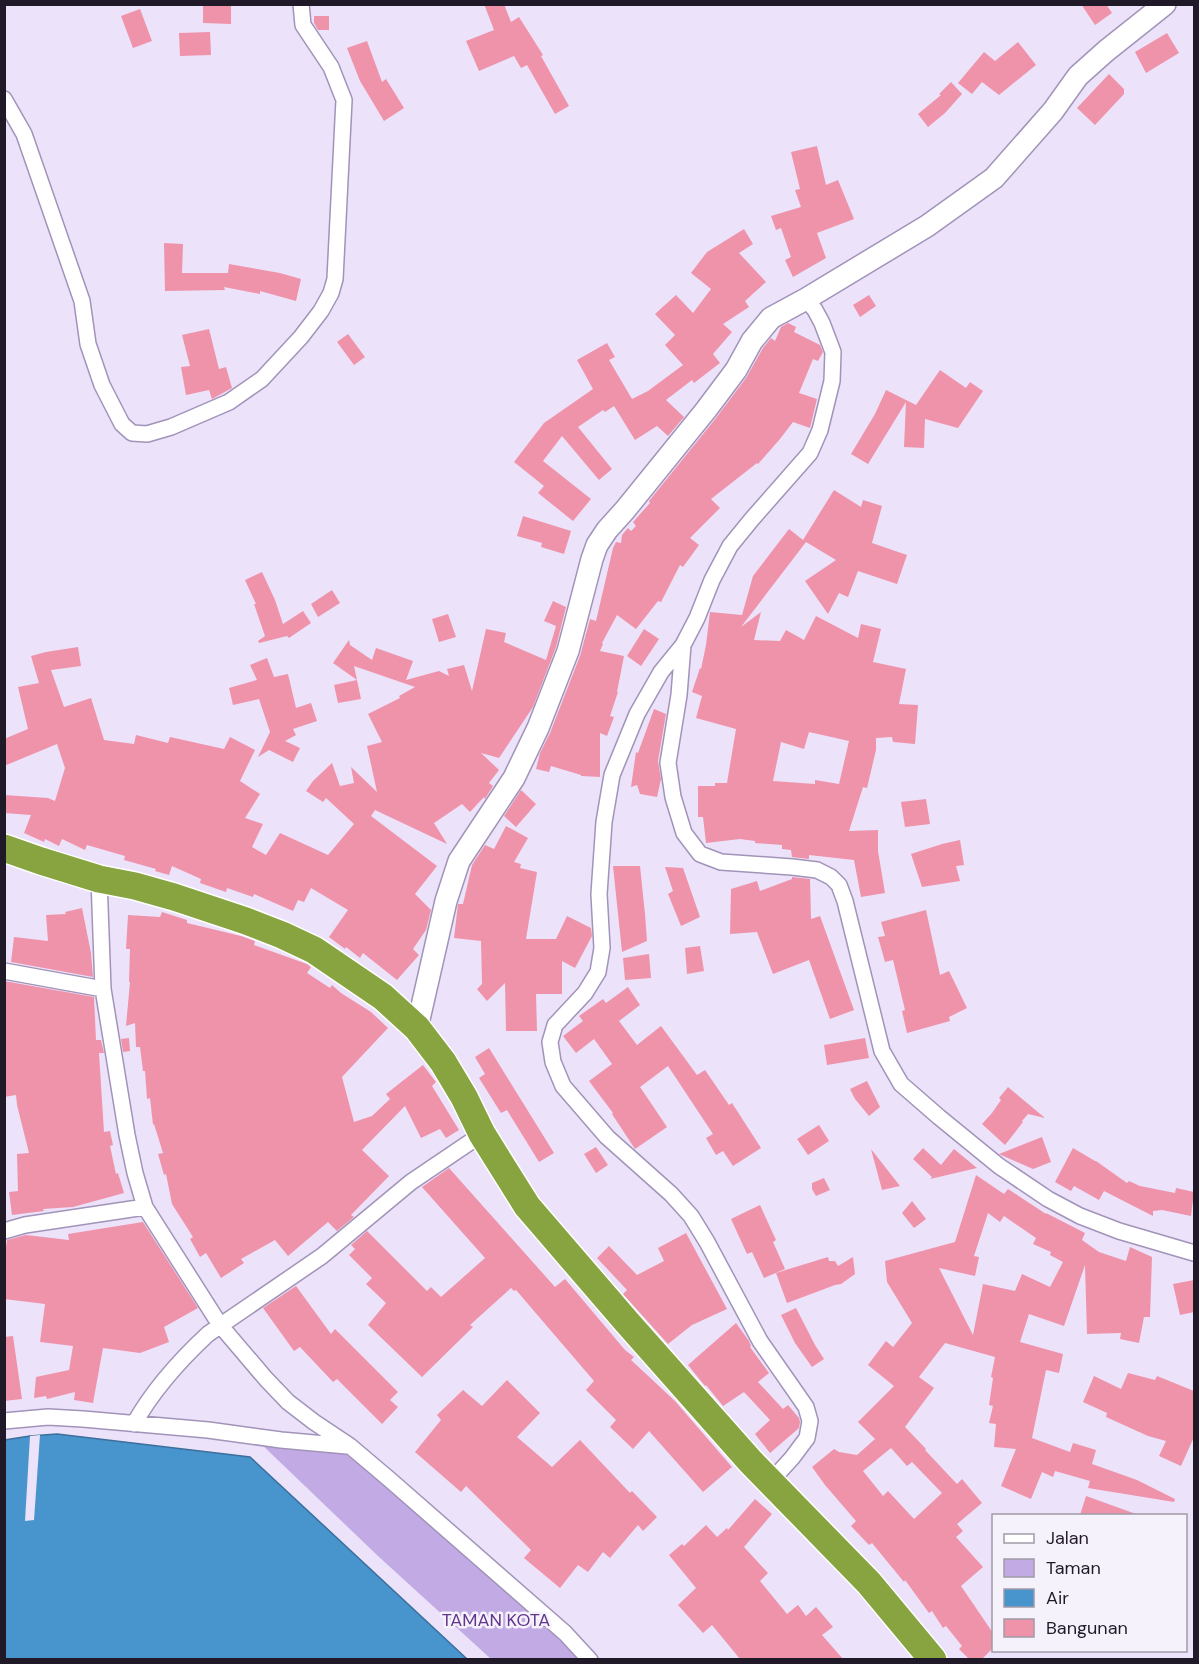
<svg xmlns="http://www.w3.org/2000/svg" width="1199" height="1664" viewBox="0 0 1199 1664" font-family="'DM Sans',sans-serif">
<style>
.green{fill:#c2aae4}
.water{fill:#4894cd;stroke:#3c6f9c;stroke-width:1.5}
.pier{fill:#ece2fa}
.building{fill:#ef93ab;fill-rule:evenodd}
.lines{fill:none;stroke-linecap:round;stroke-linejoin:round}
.street-casing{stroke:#a293b9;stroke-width:18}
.secondary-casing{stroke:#a293b9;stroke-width:24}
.highway-casing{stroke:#fff;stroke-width:30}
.street{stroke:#fff;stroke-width:15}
.secondary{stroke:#fff;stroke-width:21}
.highway{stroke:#87a440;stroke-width:27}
.labels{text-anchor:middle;stroke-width:5;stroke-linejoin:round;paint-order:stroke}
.park-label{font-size:18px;fill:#61358e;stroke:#f6f2fb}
</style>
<rect width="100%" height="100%" fill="#ece2fa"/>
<path class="green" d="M258 1441 349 1449 583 1659H491L378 1556Z"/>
<path class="water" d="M57 1434 250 1457 467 1659 5 1660V1440L30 1436Z"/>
<path class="pier" d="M40 1435 34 1520 25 1521 30 1436Z"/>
<path class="building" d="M203 4H231V24L203 23Z
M484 4H504L511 22 519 17 543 55 541 56 569 106 555 114 527 65 521 68 514 56 479 71 466 41 494 30Z
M1081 4H1106L1112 13 1095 25Z
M140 9 152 41 133 48 121 16Z
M314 16H329V30H318L314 23Z
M210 32 211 55 180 56 179 33Z
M1167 33 1179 53 1146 73 1135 52Z
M367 41 382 82 386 79 404 108 384 121 360 81 347 48Z
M1018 42 1036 65 999 95 982 82 972 94 958 83 984 52 995 61Z
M1109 74 1124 89V94L1095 125 1077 108Z
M951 82 962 94 945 113 928 127 918 114 941 95 939 94Z
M817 146 826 185 838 180 854 219 817 233 826 258 793 277 785 260 791 257 781 228 776 230 771 216 801 207 795 190 800 189 791 152Z
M744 229 753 244 739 253 766 282 745 301 749 307 723 324 732 332 713 354 720 363 694 383 692 380 666 400 684 417 668 436 657 426 635 440 614 406 605 412 603 410 578 427 612 469 599 480 562 436 543 461 591 499 573 521 538 493 544 486 514 462 544 423 593 389 577 360 607 343 615 357 609 360 632 399 648 391 683 365 665 345 675 335 655 314 676 295 693 313 711 289 691 273 707 252Z
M164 243 183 244 182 273H228L229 264 280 273 301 279 296 301 260 291V294L224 287 225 290 165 291Z
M869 295 876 306 860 317 853 305Z
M788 323 796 327 794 332 820 345 823 352 818 361 813 359 799 393 817 399 810 428 793 422 780 439 758 464 757 463 711 499 720 508 690 538 699 545 683 567 680 565 661 602 658 601 636 629 617 615 602 643 603 644 600 651 624 656 617 692H618L610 716 614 717 607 736 600 733V777L581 776V775L551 766 549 772 536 769 540 753 550 733 580 656 590 619 596 621 613 548 616 542 621 543 622 535 628 528 631 531 636 526 633 522 650 503 649 501 716 418 746 378 763 348 771 338 775 341 781 327Z
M209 329 219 369 226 367 232 388 212 399 209 390 186 395 181 367 190 366 182 335Z
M348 334 365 357 354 365 337 342Z
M940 370 966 388 970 382 983 391 958 428 925 419 924 448 904 447 906 402 868 464 851 454 875 414 886 390 916 405Z
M834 490 861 507 863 500 882 506 872 543 907 555 897 584 858 571 848 597 839 593 828 614 805 581 836 560 806 542 741 627 761 612 754 640 780 641 786 630 804 640 816 616 858 638 861 624 881 629 873 662 906 669 899 704 918 705 915 744 893 742 892 737 876 738V750L867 788 863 787 849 831 878 830V851L885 893 861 897 854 860 809 855V859L792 857 791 850 782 849V845L755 843V841L740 839 706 843 703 817H698V786H715V783H727L736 729 696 718 702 696 692 692 700 668 701 669 706 645 710 612 742 615 753 576 789 529 803 540ZM809 732 849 741 839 784 815 780V784L773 781 781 742 804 749Z
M523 516 571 531 564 554 541 547 542 543 517 536Z
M262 572 275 600 283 624 303 611 311 623 289 638 287 636 259 643 258 641 265 636 254 604H256L245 580Z
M332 590 340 603 318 617 311 604Z
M553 601 566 607 556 647 533 707 499 758 481 753 499 770 489 783 493 786 485 799 484 797 470 812 462 804 434 823 447 844 375 810 371 816 437 866 415 894 431 910 426 930 413 949 419 955 397 980 363 953 360 958 346 947 345 949 329 937 348 910 311 888 304 902 298 900 293 911 254 894 253 897 227 888 226 892 200 883 201 879 172 866 169 875 155 871 156 869 124 860 125 856 87 845 85 850 62 839 59 846 45 839 44 842 24 833 31 815 4 813V795L48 798 55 801 65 768 57 744 4 766V739L28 729 18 687 39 683 31 656 46 652 78 647 81 666 51 670 64 707 91 698 104 740 134 744 136 735 168 743 170 737 224 749 230 737 255 750 240 781 260 794 245 818 263 824 252 847 266 855 280 833 328 855 354 824 326 798 323 802 306 791 313 781 332 763 340 786 354 783 351 767 377 792 367 746 382 742 368 714 400 698 399 696 415 687 354 666 357 680 333 663 349 640 350 645 372 660 376 648 413 661 406 680 439 671 449 676 447 669 464 665 472 691 486 629 506 633 504 642 546 660 556 626 544 621Z
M448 614 456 637 439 642 432 619Z
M644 629 659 639 641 666 627 656Z
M267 658 274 677 288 674 296 708 311 703 317 721 293 729 296 735 285 741 300 748 293 762 269 750 258 757 270 732 259 699 233 705 229 688 257 680 250 665Z
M357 680 361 699 338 703 334 685Z
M654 709 666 714 658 761 661 779 657 797 640 794 637 785 631 787 636 752 638 753Z
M521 790 536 804 516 827 504 816Z
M926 799 930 824 905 827 901 802Z
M506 826 528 838 514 862 521 864 520 868 537 872 526 939H556L567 916 591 928 592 936 575 968 562 961V994H536L537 1031H506L505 983 487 1001 477 989 482 984 481 941 454 938 458 904H463L472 865 485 845 494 849Z
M960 840 964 865 956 866 960 881 922 887 911 854 942 844Z
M613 866H640L645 914 647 941 622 952Z
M665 867 683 868 700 917 681 926 668 894 673 891Z
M792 877 810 879 811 919 820 916 854 1010 830 1019 809 960 773 974 757 932 730 934 731 889 757 881 760 891 792 879Z
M82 908 91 953 93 977 11 962 14 937 48 941 46 915 66 914 65 912Z
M926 910 940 975 949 971 967 1008 949 1017 950 1021 907 1033 902 1011 905 1010 893 960 885 962 878 937 885 936 881 922Z
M162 912 187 920V923L241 936 255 941 254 945 307 964 311 967 307 973 330 988 332 985 341 993 371 1012 388 1028 342 1077 354 1122 372 1116 390 1099 386 1094 423 1065 436 1082 432 1086 459 1130 446 1138 440 1129 421 1138 405 1106 362 1150 389 1176 351 1215 354 1217 337 1231 328 1222 288 1256 275 1240 241 1259 244 1263 221 1278 206 1253 200 1257 190 1239 193 1237 172 1204 166 1174 164 1175 158 1154 163 1153 154 1124 153 1125 150 1098 147 1099 145 1071H143L140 1047H136L135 1023 126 1026 130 982H129L130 949H126L128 915 160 917Z
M700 946 704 971 687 974 685 948Z
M649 954 651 978 625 980 623 958Z
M4 981 94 997 96 1040H101L104 1053H99L104 1132 110 1131 113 1145 110 1146 116 1174 118 1173 124 1193 73 1207 43 1209 44 1211 12 1215 9 1192 18 1191 17 1154 29 1153 17 1105 16 1095 4 1097Z
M628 987 640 1005 619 1021 637 1045 661 1026 697 1075 705 1070 729 1105 732 1103 761 1148 733 1166 723 1151 716 1155 706 1138 713 1134 668 1066 640 1087 667 1127 635 1149 612 1114 613 1113 589 1081 612 1064 594 1039 576 1053 563 1036 583 1021 579 1016 603 999 606 1003Z
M129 1038 130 1051 123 1052 121 1039Z
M865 1038 869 1058 827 1065 824 1045Z
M489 1048 554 1153 539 1162 507 1110 501 1113 479 1078 485 1074 475 1057Z
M867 1081 880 1107 869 1116 855 1099 850 1089Z
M1008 1087 1045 1118 1028 1114 1022 1121 1023 1122 1005 1145 982 1124 992 1113 1001 1100 999 1098Z
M819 1125 829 1141 808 1155 797 1139Z
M1042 1137 1051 1162 1033 1169 999 1154Z
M596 1147 608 1165 596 1173 584 1154Z
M923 1148 941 1165 954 1149 977 1168 930 1179 932 1177 913 1159Z
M1073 1148 1095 1161H1096L1127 1183 1129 1181 1140 1186 1175 1193 1176 1188 1194 1192 1191 1216 1162 1210 1153 1211V1216L1104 1191 1099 1200 1074 1186 1071 1191 1055 1182Z
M871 1149 900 1186 882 1190Z
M449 1168 555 1287 565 1279 625 1350 634 1357 631 1360 675 1401 732 1467 703 1492 649 1431 633 1449 610 1427 616 1420 586 1390 594 1381 516 1290 514 1291 511 1288 470 1325 473 1327 422 1377 368 1325 386 1303 366 1284 372 1278 349 1255 355 1249 351 1245 367 1231 427 1291 431 1287 441 1297 485 1258 422 1187Z
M976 1175 1004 1194 1008 1189 1046 1214V1213L1085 1233 1082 1240 1099 1252 1126 1261 1130 1247 1152 1257 1150 1317H1144L1139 1343 1120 1339 1121 1333 1087 1334 1085 1265 1064 1326 1029 1314 1020 1342 1063 1354 1059 1373 1046 1370 1032 1438 1070 1452 1073 1443 1096 1450 1092 1464 1137 1480 1175 1499 1174 1502 1088 1488 1090 1481 1055 1471 1053 1477 1042 1472 1031 1499 1001 1486 1016 1449 994 1447 996 1424 989 1423 993 1406 989 1405 993 1378 991 1377 995 1357 945 1343 919 1377 934 1388 905 1427 926 1449 925 1450 957 1484 962 1479 982 1503 957 1524 963 1531 956 1537 983 1567 961 1586 993 1633V1648L982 1659H969L959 1649 962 1646 946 1626 943 1628 932 1611 929 1613 905 1580 904 1582 872 1543 869 1545 851 1526 856 1521 825 1485 812 1467 834 1449 839 1452 857 1455 875 1439 858 1422 894 1386 868 1365 886 1341 893 1347 912 1323 887 1282 885 1261 955 1242ZM988 1213 1000 1222 1004 1216 1036 1238 1033 1244 1051 1252 1050 1255 1063 1262 1050 1287 1022 1274 1015 1291 983 1284 973 1335 939 1268 975 1276 979 1257 974 1256ZM891 1448 907 1466 912 1462 942 1493 914 1519 888 1491 883 1496 863 1471Z
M824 1178 830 1190 816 1196 812 1189V1183Z
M912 1201 926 1219 914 1228 902 1213Z
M760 1205 776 1240 773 1242 785 1269 764 1278 752 1252 747 1254 731 1219Z
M143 1222 198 1308 164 1327 169 1342 140 1353 103 1348 93 1403 74 1400 75 1392 47 1399 46 1396 34 1398 36 1377 69 1370 73 1346 40 1342 45 1304 4 1299V1261L7 1240 26 1235 69 1240 68 1234Z
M686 1233 727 1309 692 1325 668 1344 623 1294 627 1290 597 1258 609 1246 637 1275 664 1261 658 1248Z
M828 1257 829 1261H835L838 1266 853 1257 855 1274 841 1284 835 1285 787 1303 776 1273Z
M1194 1280V1312L1180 1315 1173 1284Z
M296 1286 331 1334 335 1329 398 1392 390 1400 398 1407 382 1424 337 1379 333 1382 300 1347 294 1351 263 1308Z
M796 1308 815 1345 824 1359 812 1367 795 1343 781 1315Z
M736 1323 749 1341 751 1346 750 1347 769 1373 758 1382 783 1409 788 1405 799 1418 800 1422 799 1428 770 1453 755 1434 770 1420 744 1392 723 1406 706 1385 705 1386 688 1365Z
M13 1336 22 1399 4 1401V1337Z
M1128 1373 1155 1380 1157 1376 1194 1391V1437L1181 1466 1159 1456 1166 1441 1148 1436 1106 1417 1107 1413 1083 1402 1094 1376 1121 1389Z
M507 1380 540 1413 517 1437 552 1467 580 1440 630 1493 632 1491 657 1517 643 1531 638 1525 610 1558 603 1552 588 1572 578 1565 560 1588 524 1558 531 1550 466 1486 461 1492 415 1452 441 1420 437 1415 463 1390 482 1406Z
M1086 1496 1136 1514 1135 1515H1080Z
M755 1499 772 1514 744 1547 768 1573 760 1581 787 1614 798 1605 806 1616 816 1607 833 1627 822 1635 843 1659H740L712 1625 703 1633 678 1605 696 1588 669 1555 682 1544 684 1546 706 1525 717 1537 727 1528 728 1530Z"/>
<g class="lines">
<g class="street-casing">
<path id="street" d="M4 99 24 134 82 301 88 344 102 385 122 424 132 433 147 434 171 427 229 402 262 379 301 337 321 311 331 293 335 279 344 100 331 67 303 25 301 4
M683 645 679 695 668 763 673 797 684 833 700 854 721 862 792 867 817 870 831 877 839 885 845 901 882 1051 901 1084 939 1117 999 1166 1048 1199 1080 1216 1119 1231 1194 1253
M99 879 103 989 127 1135 135 1173 145 1207 220 1325 266 1379 288 1402 314 1422 350 1446 389 1479 565 1633 590 1660
M4 971 103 989
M4 1231 25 1225 145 1207
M4 1421 48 1417 83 1419 208 1430 281 1440 347 1446
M134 1424C153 1390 180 1360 208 1334L322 1256 411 1182 482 1134
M771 1481 792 1458 807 1438 810 1421 806 1407 760 1341 707 1242 691 1216 671 1194 607 1137 563 1086 553 1062 550 1042 555 1025 585 993 598 972 602 948 599 894 604 822 612 775 637 714 661 672 683 645 697 618 712 580 730 546 752 519 810 453 820 430 832 381 833 352 822 323 815 310 806 299"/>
</g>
<g class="secondary-casing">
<path id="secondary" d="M417 1028 446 901 459 861 514 778 538 728 568 651 592 559 597 545 607 530 625 510 706 410 736 370 752 341 771 318 806 299 927 226 994 178 1053 111 1078 76 1106 51 1165 4"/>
</g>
<g class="highway-casing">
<path id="highway" d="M4 848 41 861 99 879 135 886 174 897 246 921 282 935 314 950 383 997 417 1028 443 1062 464 1097 482 1134 527 1206 626 1321 750 1461 869 1583 933 1660"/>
</g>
<use href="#street" class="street"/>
<use href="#secondary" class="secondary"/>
<use href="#highway" class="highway"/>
</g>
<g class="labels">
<g class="park-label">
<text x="496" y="1626">TAMAN KOTA</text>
</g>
</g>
<rect width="1199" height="1664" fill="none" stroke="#1f1928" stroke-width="12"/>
<rect x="992" y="1514" width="195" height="138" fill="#f6f2fb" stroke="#a09ba7" stroke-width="1.5"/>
<rect x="1004" y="1534" width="30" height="9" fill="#ffffff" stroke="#a09ba7" stroke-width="1.5"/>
<text x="1046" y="1544" font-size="18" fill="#1f1928">Jalan</text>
<rect x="1004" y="1559" width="30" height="18" fill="#c2aae4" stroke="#a09ba7" stroke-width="1.5"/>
<text x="1046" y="1574" font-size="18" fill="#1f1928">Taman</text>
<rect x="1004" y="1589" width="30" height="18" fill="#4894cd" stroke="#a09ba7" stroke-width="1.5"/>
<text x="1046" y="1604" font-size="18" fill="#1f1928">Air</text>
<rect x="1004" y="1619" width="30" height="18" fill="#ef93ab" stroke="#a09ba7" stroke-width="1.5"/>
<text x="1046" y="1634" font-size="18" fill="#1f1928">Bangunan</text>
</svg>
